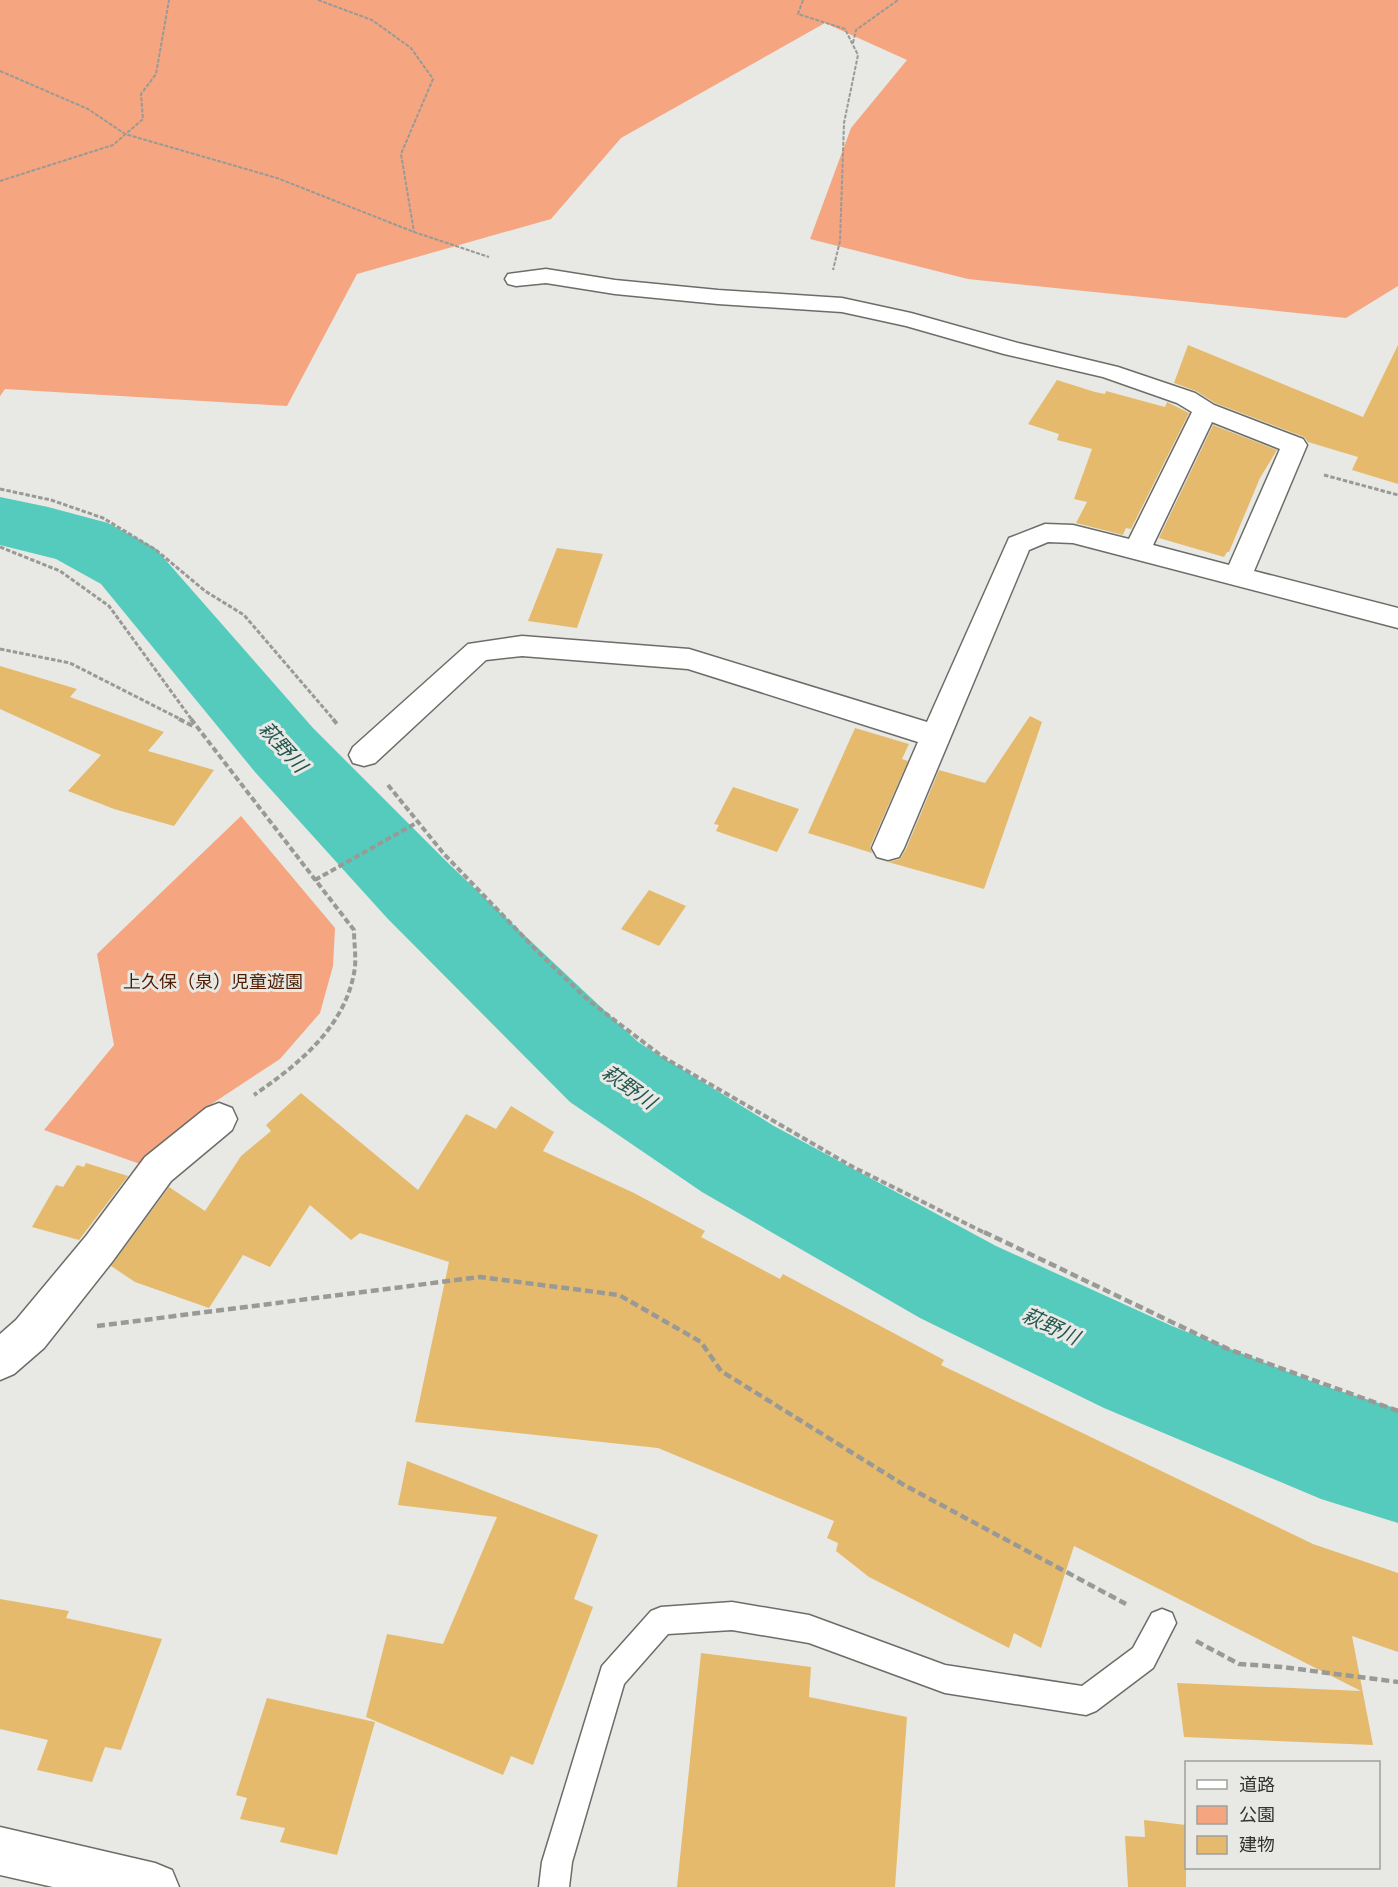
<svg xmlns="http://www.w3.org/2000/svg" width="1398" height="1887" viewBox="0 0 1398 1887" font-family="'Open Sans','Noto Sans JP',sans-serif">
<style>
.green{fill:#f5a680}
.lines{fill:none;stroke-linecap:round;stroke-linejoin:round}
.river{fill:#54cbbc;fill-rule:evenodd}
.building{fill:#e6ba6c}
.lane-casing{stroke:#6c6d68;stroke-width:3}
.street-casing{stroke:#6c6d68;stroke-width:3}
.secondary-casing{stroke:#6c6d68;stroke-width:3}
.path-far3{stroke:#999a96;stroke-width:2;stroke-dasharray:4 1.5;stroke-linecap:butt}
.path-far2{stroke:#999a96;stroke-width:3;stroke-dasharray:4.5 2;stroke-linecap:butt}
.path-far1{stroke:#999a96;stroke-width:4;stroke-dasharray:6 3;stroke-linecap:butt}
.path{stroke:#999a96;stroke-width:4.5;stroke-dasharray:8 4;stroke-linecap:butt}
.lane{fill:#fff;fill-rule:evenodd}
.street{fill:#fff;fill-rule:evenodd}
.secondary{fill:#fff;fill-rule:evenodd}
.labels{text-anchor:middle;stroke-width:6;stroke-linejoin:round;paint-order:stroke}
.park-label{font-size:18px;fill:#4f1d01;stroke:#e8e9e4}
.water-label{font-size:20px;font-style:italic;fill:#22554e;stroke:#e8e9e4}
</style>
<rect width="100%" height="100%" fill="#e8e9e4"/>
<path class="green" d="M0 0H1398V286L1346 318 968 279 810 239 851 128 907 60 825 23 621 138 551 219 357 274 287 406 5 389 0 396Z
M241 816 335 928 333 966 320 1013 280 1059 207 1107 140 1164 44 1130 114 1045 97 954Z"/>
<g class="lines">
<path class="river" d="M0 497 48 507 108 523 155 548 313 728 451 866 638 1042 774 1126 996 1246 1172 1326 1321 1385 1398 1409V1523L1321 1499 1104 1408 920 1318 702 1192 570 1102 387 918 255 772 101 584 56 559 0 545Z"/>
</g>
<path class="building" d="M1188 345 1363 417 1398 345V484L1352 470 1358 457 1308 442 1304 437 1215 403 1196 391 1174 383Z
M1057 380 1095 392 1105 394 1106 391 1165 407 1167 402 1189 413 1131 529 1126 528 1123 535 1076 523 1087 502 1074 499 1092 449 1057 440 1059 434 1028 424Z
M1213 425 1277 450 1260 478 1229 552H1227L1224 557 1159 538Z
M557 548 603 554 577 628 528 621Z
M0 666 77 689 70 697 164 732 148 751 214 770 174 826 114 809 68 791 101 755 0 709Z
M1030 716 1042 722 984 889 888 862 900 859 906 849 939 770 985 783Z
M855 728 909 744 902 759 908 761 870 847 872 853 808 833Z
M733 787 799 809 777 852 716 831 719 825 714 824Z
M649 890 686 906 659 946 621 929Z
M301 1093 418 1190 466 1114 496 1129 511 1106 554 1132 543 1151 634 1193 705 1231 701 1237 780 1279 783 1274 944 1360 941 1365 1313 1544 1398 1573V1652L1352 1636 1373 1745 1184 1737 1177 1683 1361 1691 1074 1546 1041 1648 1014 1633 1009 1648 869 1577 836 1551 838 1543 827 1538 834 1521 658 1448 415 1422 449 1262 360 1233 351 1240 310 1205 270 1267 243 1255 209 1308 135 1282 111 1266 169 1187 205 1211 241 1156 271 1131 266 1125Z
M86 1163 128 1176 79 1240 32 1227 56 1185 63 1187 77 1165 84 1167Z
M407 1461 598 1535 574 1599 593 1607 533 1765 511 1756 503 1775 366 1717 387 1634 443 1644 497 1517 398 1505Z
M0 1599 69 1611 66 1618 162 1639 121 1750 105 1747 92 1782 37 1770 48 1740 0 1729Z
M701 1653 811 1667 809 1697 907 1717 895 1887H677Z
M267 1698 375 1722 337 1855 280 1842 285 1828 240 1819 247 1798 236 1795Z
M1144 1820 1186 1825V1887H1128L1125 1836 1145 1837Z"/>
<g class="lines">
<g class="lane-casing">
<path id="lane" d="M732 1602 809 1615 945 1665 1082 1686 1133 1648 1152 1613 1162 1609 1172 1613 1176 1623 1153 1668 1096 1711 1086 1715 945 1693 809 1643 732 1630 668 1634 624 1684 572 1862 569 1887H539L542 1862 602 1666 651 1611 661 1607Z"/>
</g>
<g class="street-casing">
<path id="street" d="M546 269 615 280 718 290 842 298 911 313 1018 343 1118 367 1195 393 1214 405 1303 439 1307 445 1254 571 1398 608V628L1073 543 1048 542 1029 550 904 848 899 857 888 860 877 857 872 848 918 742 688 669 522 656 486 660 375 763 364 766 353 763 349 755 353 747 468 644 522 636 689 649 927 722 1009 538 1045 524 1073 525 1129 539 1192 412 1177 403 1103 377 1004 354 906 326 842 312 718 304 615 294 546 283 516 286 508 284 505 279 508 274ZM1212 422 1280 449 1229 565 1153 545Z
M219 1103 232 1108 237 1119 232 1130 171 1181 112 1262 44 1348 14 1374 0 1380V1334L16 1320 86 1236 145 1157 206 1108Z"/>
</g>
<g class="secondary-casing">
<path id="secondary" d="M0 1827 155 1863 172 1870 179 1887H53L0 1875Z"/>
</g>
<path class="path-far3" d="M318 0 372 20 411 48 433 79 401 154 414 232
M803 0 798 14 845 29 858 55 844 123 840 241 833 270
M853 43 856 30 898 0
M0 71 88 109 125 134 277 178 414 232 489 257
M0 181 113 145 143 119 141 94 156 74 169 0"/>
<path class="path-far2" d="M1324 475 1398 495
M0 489 51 500 103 518 156 550 205 591 244 615 334 720
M0 547 60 571 109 606 192 720
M0 649 70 663 182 720"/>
<path class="path-far1" d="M179 719 195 727
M191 719 354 930C354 942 356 955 355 967 347 1026 299 1064 254 1095
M333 719 337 724
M388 785 444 854 540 954 588 1000 663 1057 853 1167 987 1234
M315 880 418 822"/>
<path class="path" d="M984 1232 1228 1349 1398 1411
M97 1326 480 1277 619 1295 701 1342 721 1371 904 1485 1126 1604
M1196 1641 1239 1664 1282 1667 1398 1682"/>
<use href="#lane" class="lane"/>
<use href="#street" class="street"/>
<use href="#secondary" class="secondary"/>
</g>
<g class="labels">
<g class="park-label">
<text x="213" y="988">上久保（泉）児童遊園</text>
</g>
<g class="water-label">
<text transform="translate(283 747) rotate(48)" y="7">萩野川</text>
<text transform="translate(629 1087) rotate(35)" y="7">萩野川</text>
<text transform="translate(1051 1326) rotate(25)" y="7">萩野川</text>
</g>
</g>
<rect x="1185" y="1761" width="195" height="108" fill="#e8e9e4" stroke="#9fa09c" stroke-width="1.5"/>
<rect x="1197" y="1780" width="30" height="9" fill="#ffffff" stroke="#9fa09c" stroke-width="1.5"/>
<text x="1239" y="1791" font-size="18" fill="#323230">道路</text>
<rect x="1197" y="1806" width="30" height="18" fill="#f5a680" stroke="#9fa09c" stroke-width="1.5"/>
<text x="1239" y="1821" font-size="18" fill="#323230">公園</text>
<rect x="1197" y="1836" width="30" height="18" fill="#e6ba6c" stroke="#9fa09c" stroke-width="1.5"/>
<text x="1239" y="1851" font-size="18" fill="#323230">建物</text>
</svg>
